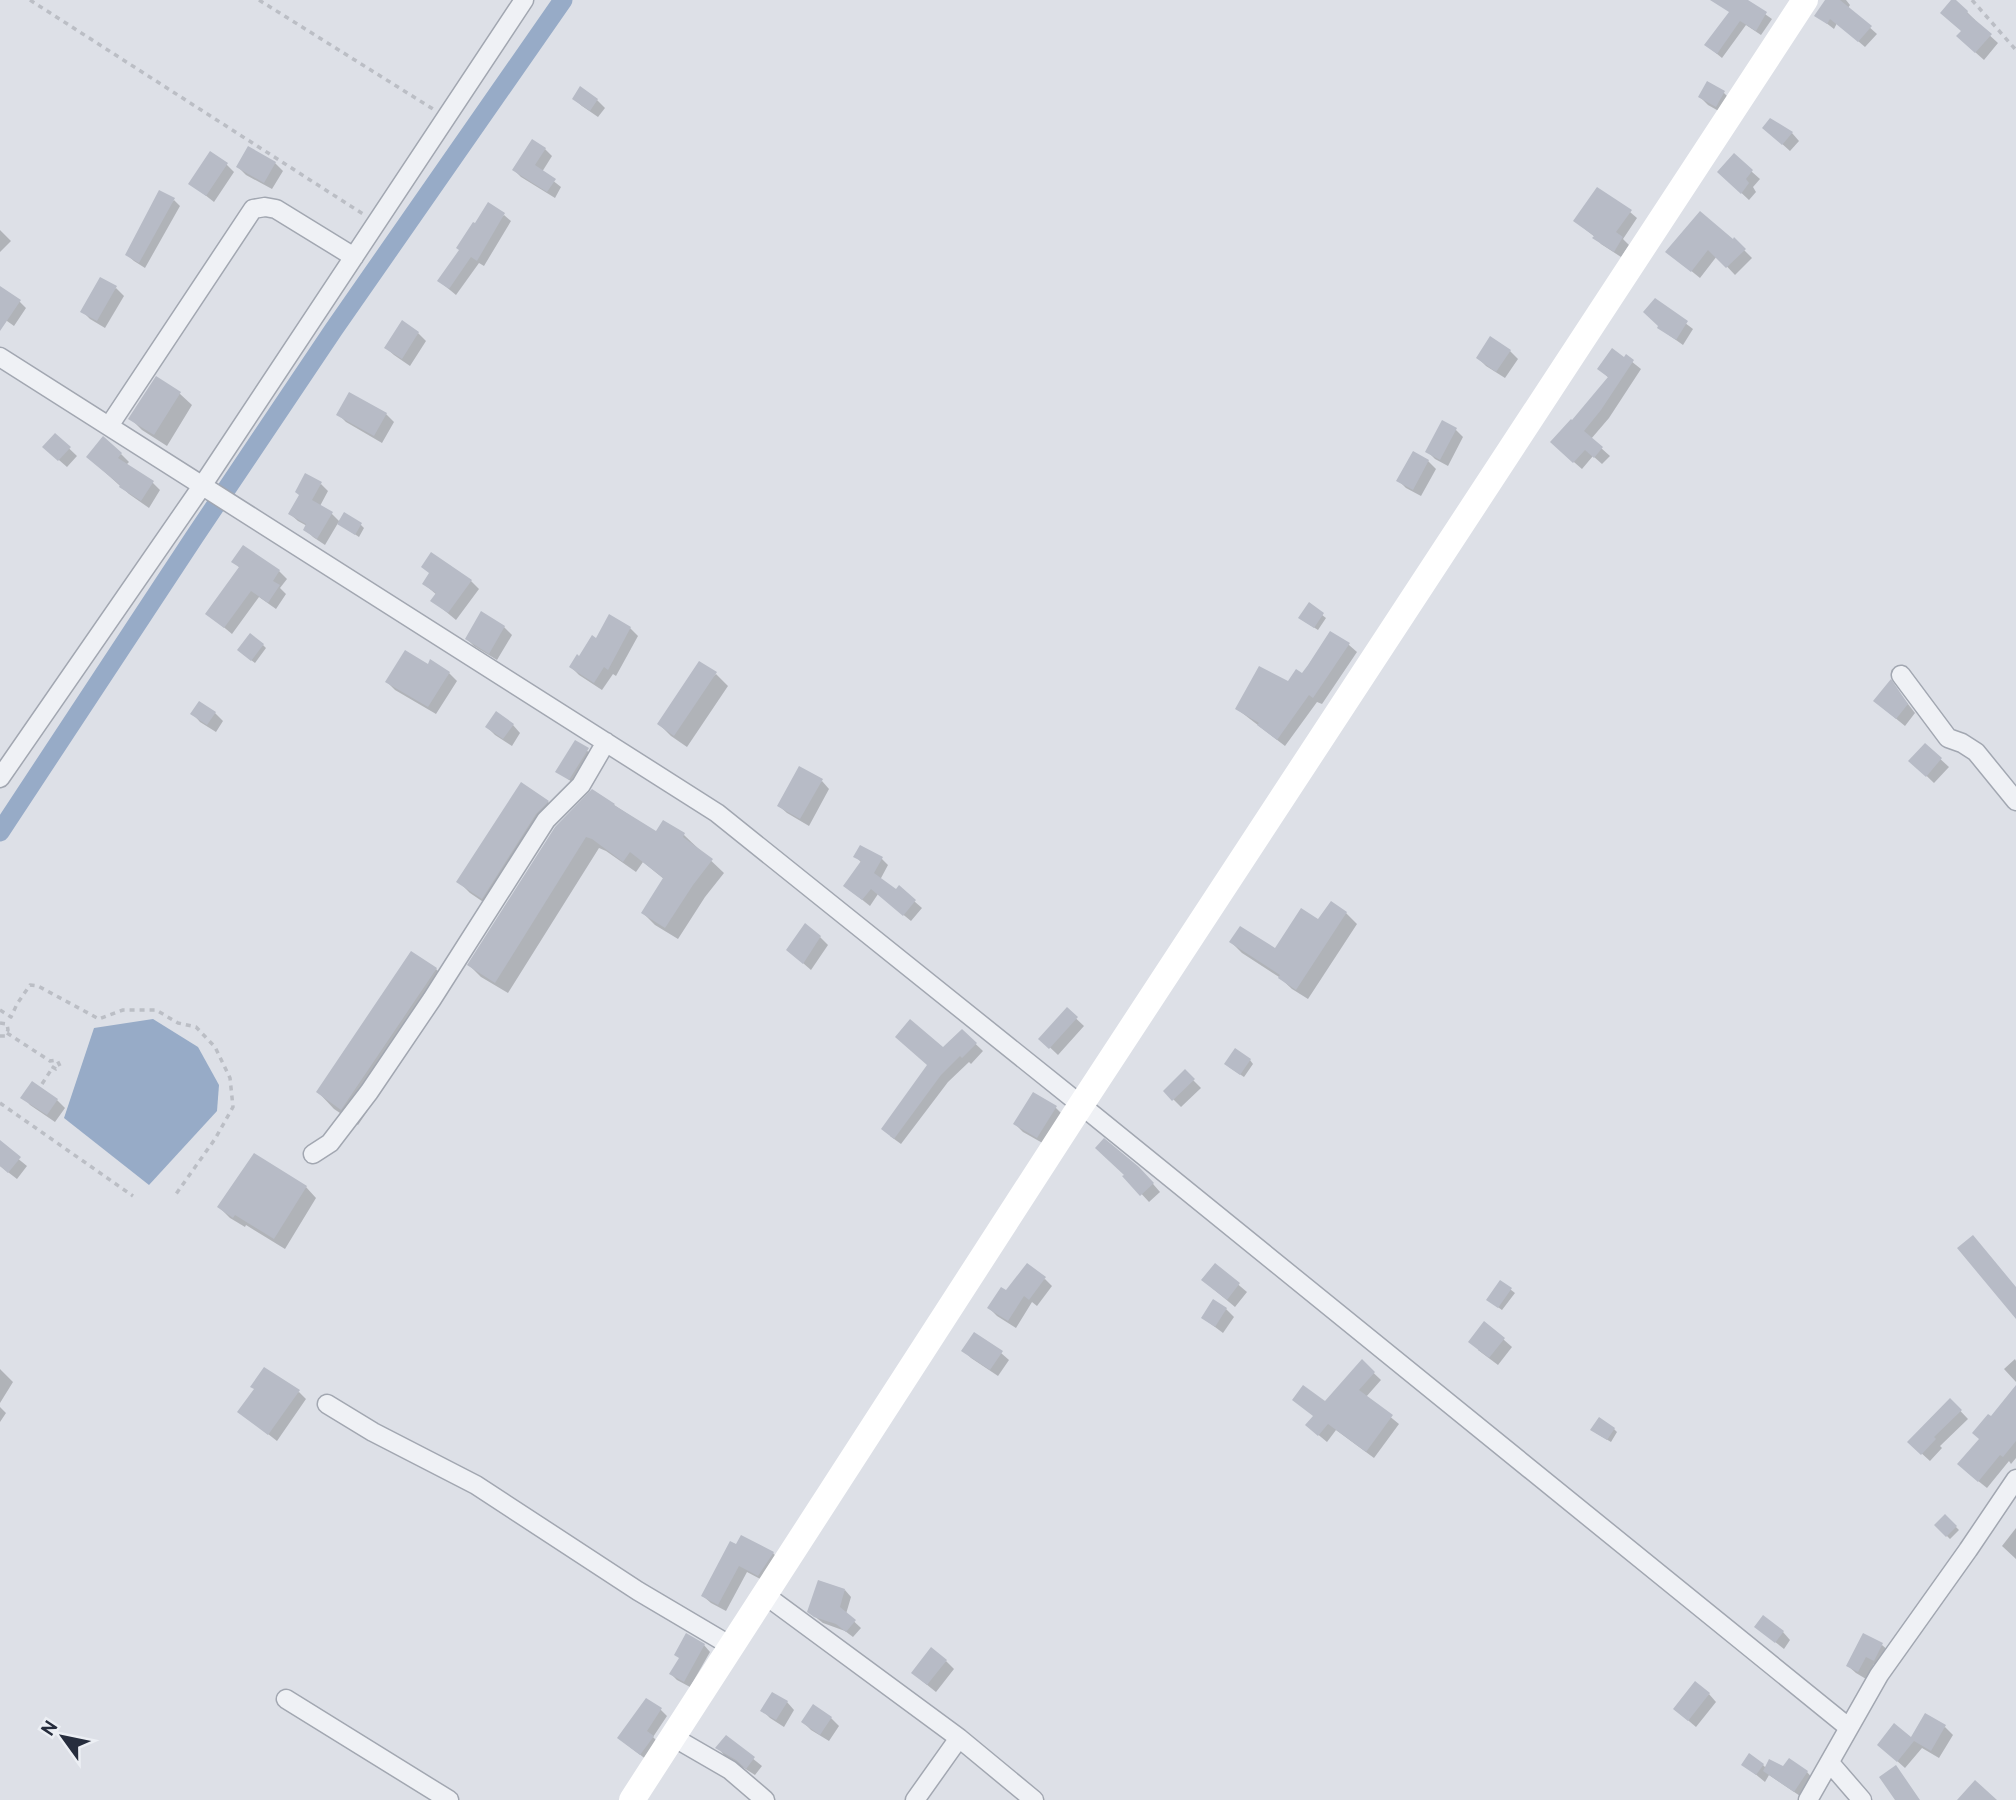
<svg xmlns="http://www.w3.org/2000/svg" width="2016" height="1800" viewBox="0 0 2016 1800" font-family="Overpass,sans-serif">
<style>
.water{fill:#97abc7}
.shadow{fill:#0003}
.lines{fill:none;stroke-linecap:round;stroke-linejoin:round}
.canal{stroke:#97abc7;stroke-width:19}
.building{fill:#b7bbc6}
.street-casing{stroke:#a2a7b1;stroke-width:21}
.path{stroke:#bbbec5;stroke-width:3.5;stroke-dasharray:5 5;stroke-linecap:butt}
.street{stroke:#eff1f5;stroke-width:18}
.secondary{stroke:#fff;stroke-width:26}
</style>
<rect width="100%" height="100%" fill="#dde0e7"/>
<path class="water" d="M153 1019 198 1047 219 1085 217 1111 149 1185 64 1118 94 1028Z"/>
<path class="shadow" d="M1730 0H1745L1772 19 1761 35 1746 25 1722 58 1706 45 1730 13Z
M1827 0H1846L1850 5 1848 8 1877 34 1865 47 1837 23 1834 29 1817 16Z
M1967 12 1975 20 1974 21 1998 43 1984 60 1966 44 1963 31 1950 21Z
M1708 83 1724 93 1732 101 1724 114 1708 105 1700 97Z
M574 99 597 100 605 108 598 117 582 106Z
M1792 133 1799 141 1790 151 1772 135Z
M545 149 552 156 542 172 561 187 555 198 521 177 514 170Z
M1734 156 1760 179 1753 187 1756 192 1749 200 1719 172Z
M275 163 283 171 272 189 246 175 238 167Z
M226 164 234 172 214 202 191 184Z
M174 200 180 206 145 268 134 261 127 255Z
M1630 212 1637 218 1623 239 1629 245 1621 257 1601 244 1595 237 1575 221Z
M504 215 511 221 484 266 479 263 456 295 439 281Z
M0 230 11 241 0 252Z
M1734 240 1752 258 1735 275 1717 256 1700 278 1668 252Z
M116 288 124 296 105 328 90 319 82 311Z
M0 295 20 302 26 308 14 326 0 316Z
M1655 300 1693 329 1683 345 1659 328Z
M418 333 426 341 410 366 394 355 386 348Z
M1510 351 1518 359 1505 378 1486 366 1478 358Z
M1626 357 1641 369 1609 418 1591 439 1610 456 1602 464 1593 456 1582 469 1560 450 1572 422 1609 378 1599 369Z
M179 393 192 405 167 446 142 430 130 418Z
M386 414 394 422 382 443 346 422 339 415Z
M1455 429 1463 437 1448 466 1435 459 1427 451Z
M55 435 77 456 67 467 52 454Z
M1414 453 1428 461 1436 469 1421 496 1406 488 1399 481Z
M121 454 129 462 126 465 153 483 160 490 149 508 129 494 96 464Z
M321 484 328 491 320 506 332 514 340 522 345 515 361 525 364 528 359 537 338 523 325 545 313 537 305 529 307 526 298 521 290 514 301 496Z
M431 554 471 581 479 589 456 620 433 601 437 595 424 584 431 574Z
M234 562 279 571 287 579 280 588 286 594 276 609 259 597 232 634 208 614 241 569Z
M1309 605 1326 618 1318 630 1304 621Z
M504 627 512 635 497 660 474 646 467 639Z
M630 628 638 636 616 676 613 674 602 690 579 675 571 667 597 640Z
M1330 633 1349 645 1357 652 1322 704 1317 702 1285 746 1237 709 1302 675Z
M263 645 266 648 255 663 243 654Z
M428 666 449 673 457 681 436 714 395 690 387 682Z
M716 674 728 686 687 747 671 736 659 724Z
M1891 682 1915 713 1905 726 1883 708Z
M215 713 223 721 216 732 200 722 193 714Z
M513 725 520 733 512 746 495 735 487 727Z
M576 742 596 758 578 787 558 771Z
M1925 745 1949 767 1934 783 1911 761Z
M822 781 829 789 809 826 787 813 779 806Z
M521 785 548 802 560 814 495 910 470 893 458 881Z
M614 805 656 833 684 835 724 873 705 897 678 939 655 925 643 913 664 879 643 862 636 872 606 851 599 848 508 993 481 977 469 965Z
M855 856 882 859 888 865 880 880 896 891 899 888 922 908 911 921 878 894 870 906 845 886 862 863Z
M1346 913 1357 924 1308 999 1292 989 1279 977 1242 953 1231 942 1275 951 1319 921Z
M820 937 828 945 811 970 796 957Z
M436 969 452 986 358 1125 334 1109 318 1092Z
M1067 1010 1084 1026 1058 1055 1041 1039Z
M962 1031 983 1051 971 1064 969 1062 948 1082 901 1144 890 1136 929 1066Z
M1250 1060 1253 1064 1244 1077 1229 1067Z
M1185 1072 1201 1088 1181 1107 1165 1091Z
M23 1097 57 1100 65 1108 55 1122 30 1105Z
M1055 1107 1063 1115 1046 1145 1023 1132 1015 1124Z
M0 1144 27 1166 17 1179 0 1166Z
M1125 1176 1147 1177 1160 1192 1149 1202Z
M306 1187 316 1198 285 1249 246 1225 245 1227 230 1218 219 1207Z
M1215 1265 1247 1292 1235 1307 1211 1287Z
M1045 1279 1052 1286 1037 1306 1032 1302 1016 1328 997 1316 989 1308 1006 1292Z
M1501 1282 1515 1293 1502 1310 1492 1303Z
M1226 1309 1234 1317 1223 1333 1203 1318Z
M1485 1323 1512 1347 1498 1365 1478 1350Z
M963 1350 1001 1353 1009 1360 998 1376 971 1358Z
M2015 1359 2016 1361V1382L2004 1369Z
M1362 1362 1381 1380 1366 1397 1399 1424 1374 1458 1336 1430 1327 1442 1315 1432 1325 1404Z
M0 1369 13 1382 0 1403Z
M2016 1387V1458L2011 1464 2009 1461 1987 1488 1967 1472 1991 1419Z
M299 1392 306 1399 277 1441 240 1412Z
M1950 1400 1968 1419 1940 1446 1942 1448 1930 1461 1909 1442Z
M0 1407 6 1413 0 1422Z
M1614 1429 1617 1432 1611 1442 1596 1433Z
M1945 1516 1959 1530 1950 1539 1936 1525Z
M2016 1528V1559L2002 1546Z
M731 1543 773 1553 780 1561 766 1582 747 1572 726 1611 711 1603 703 1596Z
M845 1590 851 1597 846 1614 861 1628 853 1637 845 1631 823 1623 809 1612Z
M1756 1627 1783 1632 1790 1640 1784 1649Z
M687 1635 704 1645 710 1652 690 1687 677 1680 671 1674 680 1659Z
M1882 1645 1890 1652 1882 1668 1874 1664 1866 1679 1856 1673 1848 1666Z
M946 1661 954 1669 936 1692 921 1680Z
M1709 1694 1716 1702 1696 1727 1683 1716Z
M787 1702 794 1710 784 1727 770 1718 763 1711Z
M660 1709 667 1716 653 1737 659 1743 647 1760 626 1744Z
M831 1718 839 1726 829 1741 811 1730 803 1722Z
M1945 1727 1953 1735 1939 1758 1922 1748 1905 1768 1887 1752Z
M726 1737 762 1766 755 1775 725 1756 718 1748Z
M1743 1764 1763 1765 1766 1768H1784L1807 1772 1814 1780 1803 1798 1769 1775 1765 1782Z"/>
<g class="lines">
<path class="canal" d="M0 832 195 536 334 329 563 0"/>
</g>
<path class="building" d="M1710 0H1748L1767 12 1756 31 1740 21 1717 54 1704 45 1729 12Z
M1825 0H1840L1872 26 1858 42 1830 19 1827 24 1814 16Z
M1951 0H1956L1968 11 1967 13 1992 34 1975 53 1956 36 1961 31 1940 13Z
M1707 81 1725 91 1716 107 1698 97Z
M580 86 598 99 590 111 572 99Z
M1770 118 1793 132 1782 145 1762 128Z
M532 139 546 148 535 165 556 179 547 192 512 170Z
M248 146 276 162 264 183 236 167Z
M210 151 228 163 206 196 188 184Z
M1734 153 1753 170 1746 179 1749 183 1741 194 1717 172Z
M1597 187 1632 210 1616 232 1623 237 1614 252 1592 238 1594 236 1573 221Z
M159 190 175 198 139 263 125 255Z
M488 202 505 213 477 261 471 257 449 289 437 281 459 250 456 248 473 222 475 223Z
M1700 211 1733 239 1734 237 1746 249 1726 268 1708 250 1691 272 1665 252Z
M100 277 117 286 97 321 80 312Z
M0 286 21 300 0 331Z
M1655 298 1688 321 1676 340 1657 328 1658 326 1643 312Z
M402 320 419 332 402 359 384 348Z
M1490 336 1511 350 1496 372 1476 358Z
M1612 348 1624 357 1626 354 1634 360 1601 410 1584 431 1603 447 1594 458 1585 450 1573 463 1550 442 1571 419 1572 420 1608 377 1597 369Z
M156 376 181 392 154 435 128 419Z
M349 392 387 413 374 436 336 415Z
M1442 420 1457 428 1440 460 1425 452Z
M55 433 71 447 58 461 42 447Z
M103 436 122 453 118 458 154 481 141 501 119 487 120 485 86 457Z
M1413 451 1429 460 1413 490 1396 481Z
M305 473 322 482 312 500 333 512 317 539 303 530 306 524 288 514 299 495 295 492Z
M344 512 362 523 355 535 337 524Z
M243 545 280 570 273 581 280 585 268 603 251 591 224 628 205 614 239 567 231 562Z
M431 552 472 580 448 613 430 601 436 593 422 584 429 573 421 567Z
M1309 602 1324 613 1314 628 1298 618Z
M481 611 505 626 489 654 465 639Z
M609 614 631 627 608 670 604 667 594 683 569 667 577 654 579 656 592 635 596 638Z
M1330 631 1350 643 1313 698 1309 695 1277 740 1257 725 1259 723 1235 709 1259 666 1288 681 1296 669 1302 673 1308 665Z
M250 633 264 644 251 661 237 650Z
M405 650 428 664 430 659 450 672 428 707 385 682Z
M699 661 717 672 674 736 657 724Z
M1891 679 1908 704 1896 719 1873 701Z
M199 701 216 712 207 725 190 714Z
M496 711 514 724 503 739 485 727Z
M575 740 589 748 569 780 555 772Z
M1925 743 1942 758 1926 777 1908 761Z
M799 766 823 779 800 819 777 806Z
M521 782 549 801 536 814 482 899 456 882Z
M592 789 615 804 614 805 656 831 663 820 685 833 683 837 713 859 693 885 665 928 641 913 663 878 630 852 623 862 592 839 586 837 495 983 467 965 555 827Z
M860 845 883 857 874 873 896 889 899 885 916 900 903 916 871 889 862 900 843 886 861 861 853 857Z
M1331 901 1347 912 1296 990 1278 978 1280 975 1229 942 1240 926 1275 948 1301 908 1318 919Z
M805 923 821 936 803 964 786 950Z
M411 951 437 968 341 1110 316 1092Z
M1067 1007 1078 1017 1049 1049 1038 1039Z
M910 1019 943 1047 962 1029 977 1043 962 1058 960 1056 941 1075 894 1139 881 1129 927 1065 895 1037Z
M1235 1048 1251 1059 1240 1075 1224 1064Z
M1185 1069 1195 1079 1172 1101 1163 1091Z
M32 1081 58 1099 47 1115 20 1098Z
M1033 1092 1057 1106 1037 1138 1013 1124Z
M1104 1138 1139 1167 1154 1183 1140 1196 1122 1176 1124 1175 1095 1148Z
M0 1140 21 1157 8 1173 0 1166Z
M254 1153 307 1186 274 1239 235 1215 233 1218 217 1207Z
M1973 1235 2016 1287V1319L1957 1248Z
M1027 1263 1046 1277 1029 1300 1024 1296 1008 1321 987 1308 1001 1287 1006 1290Z
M1215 1263 1240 1283 1227 1300 1201 1280Z
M1500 1280 1512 1288 1498 1308 1486 1300Z
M1213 1299 1227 1308 1215 1327 1201 1318Z
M1484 1321 1505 1338 1489 1358 1468 1342Z
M974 1332 1003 1351 990 1370 961 1351Z
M1362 1359 1375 1372 1359 1390 1393 1415 1366 1452 1328 1424 1318 1436 1305 1425 1313 1416 1292 1400 1303 1385 1325 1401Z
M264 1367 300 1390 268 1435 237 1412 254 1389 250 1387Z
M2016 1385V1441L2003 1457 2000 1455 1978 1482 1957 1464 1979 1439 1972 1433 1988 1414 1991 1416Z
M1950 1398 1962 1410 1934 1437 1936 1439 1921 1455 1907 1442Z
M1599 1417 1615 1428 1607 1440 1590 1430Z
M1945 1514 1957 1526 1946 1537 1934 1525Z
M741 1535 774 1552 758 1576 739 1566 718 1605 701 1596 730 1541 736 1544Z
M818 1580 845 1589 840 1607 856 1620 846 1632 836 1624 814 1617 807 1612Z
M1763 1615 1784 1631 1775 1643 1754 1627Z
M686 1633 705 1644 684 1682 669 1674 679 1658 674 1655Z
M1863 1633 1883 1643 1874 1661 1866 1657 1858 1672 1846 1666Z
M931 1647 947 1660 927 1685 911 1673Z
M1695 1681 1710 1693 1688 1721 1673 1709Z
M772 1692 788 1701 776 1720 760 1711Z
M646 1698 662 1708 647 1731 654 1736 640 1755 617 1738Z
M813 1704 832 1717 820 1735 801 1722Z
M1925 1713 1946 1725 1931 1751 1914 1741 1897 1762 1877 1745 1894 1723 1911 1737Z
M726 1735 755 1757 746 1769 736 1760 715 1748Z
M1749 1753 1764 1764 1756 1775 1741 1765Z
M1789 1758 1808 1771 1794 1792 1763 1771 1769 1759 1783 1766Z
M1896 1765 1920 1800H1895L1879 1777Z
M1975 1780 1997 1800H1957Z"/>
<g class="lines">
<g class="street-casing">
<path id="street" d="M0 357 717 813 1081 1105 1848 1727
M109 426 253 209 265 207 276 209 354 257
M1901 675 1948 738 1962 743 1976 752 2016 801
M0 778 202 486 524 0
M313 1154 330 1143 369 1092 432 999 546 820 581 785 606 742
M327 1404 373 1432 476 1485 638 1591 731 1646
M765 1595 959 1738 1034 1800
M286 1699 449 1800
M673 1737 730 1770 765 1800
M1830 1763 1862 1800
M915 1800 959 1738
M1808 1800 1879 1675 1968 1550 2016 1479"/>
</g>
<path class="path" d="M30 0 363 214
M259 0 433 109
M1972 0 2016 50
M0 1010 11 1017 17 1004 30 985 38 986 99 1019 123 1010H156L178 1023 196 1027 215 1047 230 1078 233 1107 215 1139 176 1194
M0 1023 7 1024 8 1030 5 1036H0
M7 1033 50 1061 57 1060 60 1066 56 1069 51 1066 50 1061
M42 1084 53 1067
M0 1103 133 1196"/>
<use href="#street" class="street"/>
<path class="secondary" d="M632 1800 1081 1105 1805 0"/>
</g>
<g transform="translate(63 1737) rotate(303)" stroke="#eceff4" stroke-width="5" paint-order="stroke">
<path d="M0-5L12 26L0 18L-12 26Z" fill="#262d3d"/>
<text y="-10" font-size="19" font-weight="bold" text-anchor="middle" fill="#262d3d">N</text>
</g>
</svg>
